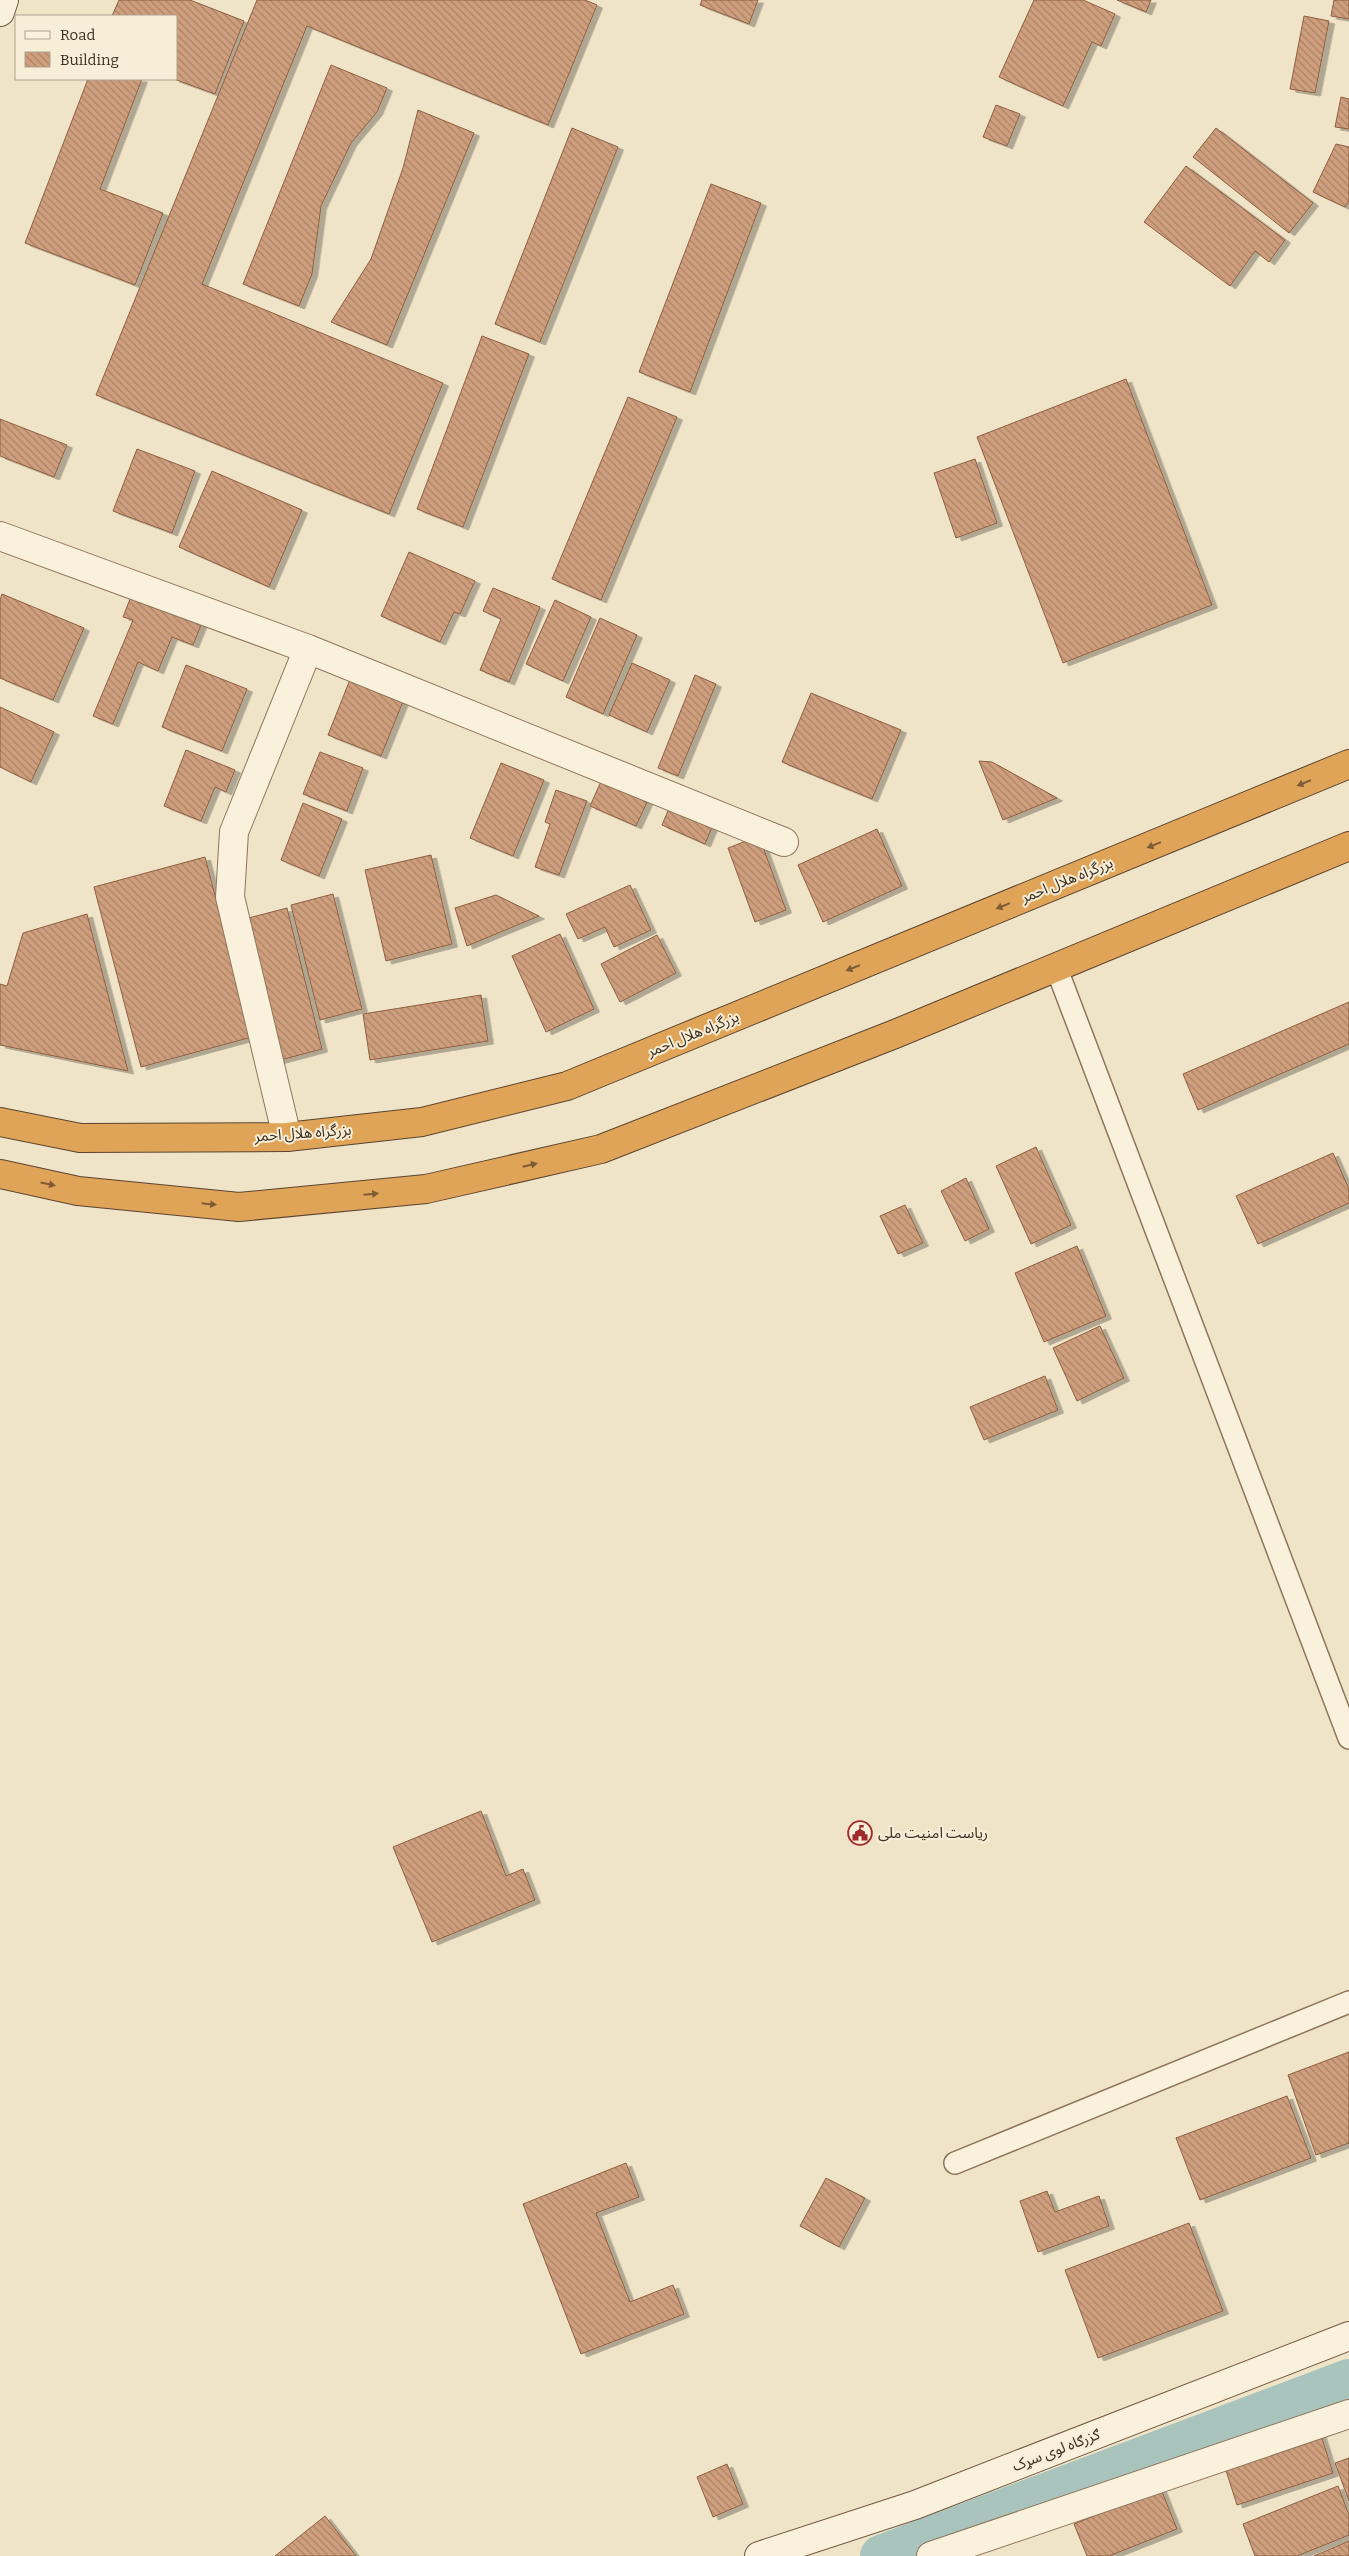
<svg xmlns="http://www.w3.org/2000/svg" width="1349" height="2556" viewBox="0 0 1349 2556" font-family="Bitter,'Noto Sans Arabic',serif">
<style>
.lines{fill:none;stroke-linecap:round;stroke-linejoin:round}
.canal{stroke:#a9c4bc;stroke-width:42}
.building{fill:url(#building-back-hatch);stroke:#8d5f41;filter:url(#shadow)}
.lane-casing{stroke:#8d765c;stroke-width:24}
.street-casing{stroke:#8d765c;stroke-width:30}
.secondary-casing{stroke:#6f573f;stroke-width:30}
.highway-casing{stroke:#5b4430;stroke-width:30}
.lane{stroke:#faf1dc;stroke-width:21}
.street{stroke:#faf1dc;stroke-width:28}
.secondary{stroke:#faf1dc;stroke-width:28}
.highway{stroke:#e0a458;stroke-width:28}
.oneway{fill:#7e5d36}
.labels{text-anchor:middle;stroke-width:4;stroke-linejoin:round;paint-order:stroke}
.street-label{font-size:15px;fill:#3d2e20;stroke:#f7eed8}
.poi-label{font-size:15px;fill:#3d2e20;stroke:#f7eed8;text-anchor:start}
</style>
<defs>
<pattern id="building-back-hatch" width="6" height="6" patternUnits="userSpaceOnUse" patternTransform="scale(1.25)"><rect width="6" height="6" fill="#cf9f7d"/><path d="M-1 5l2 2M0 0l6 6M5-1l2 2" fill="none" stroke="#a98266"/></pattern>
<filter id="shadow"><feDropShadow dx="5.5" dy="3" stdDeviation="0" flood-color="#0004"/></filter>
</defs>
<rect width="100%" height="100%" fill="#f0e4c8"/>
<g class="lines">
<path class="canal" d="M881 2556 1349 2380"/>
</g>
<path class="building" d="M119 0H190L244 21 215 94 174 79H176V16H112Z
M257 0H585L597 5 548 125 307 26 202 284 443 383 389 514 96 395Z
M702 0H758L749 24 700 5Z
M1034 0H1083L1115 14 1101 46 1092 42 1063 106 999 77Z
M1117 0H1151L1146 12Z
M1334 0H1349V19L1331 16Z
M1304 16 1329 21 1315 93 1290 89Z
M331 65 387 88 377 112 351 143 321 206 312 274 299 306 243 284Z
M88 79H142L100 189 163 213 135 285 25 243Z
M1341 97 1349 99V129L1335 127Z
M996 105 1020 114 1007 146 983 137Z
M418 110 474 133 387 345 331 322 371 259 403 168Z
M572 128 618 147 540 342 495 324Z
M1216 128 1313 203 1289 233 1193 157Z
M1336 144 1349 147V201L1345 207 1313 192Z
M1186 166 1285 240 1269 262 1255 251 1230 286 1144 222Z
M711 184 761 203 690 392 639 372Z
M482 336 529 354 463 527 417 509Z
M1126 379 1212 605 1063 663 977 437Z
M628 397 677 417 601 600 552 579Z
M0 419 67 445 54 477 0 456Z
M137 449 195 471 172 533 113 511Z
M975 459 997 523 956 538 934 473Z
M212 471 302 510 269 587 179 547Z
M409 552 475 581 460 614 454 612 440 642 381 616Z
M493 588 540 607 509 682 480 670 501 619 483 611Z
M2 594 84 628 53 700 0 678V600Z
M132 594 202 623 193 645 172 637 158 671 138 662 113 724 93 716 133 620 123 617Z
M555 600 591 617 563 681 526 664Z
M600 618 637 635 603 714 566 697Z
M632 663 670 680 647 732 609 715Z
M186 665 247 689 222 751 162 727Z
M695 675 716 684 678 776 658 768Z
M351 677 404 699 381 756 328 735Z
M811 693 901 730 872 799 782 762Z
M0 707 54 732 31 782 0 767Z
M186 750 235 770 226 792 215 787 201 821 164 806Z
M320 752 363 768 347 811 303 794Z
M979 761 992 762 1057 798 1003 820Z
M501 763 544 780 513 856 470 838Z
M603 777 649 798 636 826 590 806Z
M556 790 587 801 559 875 535 867 550 824 545 822Z
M673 799 716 818 705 844 662 825Z
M303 803 342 819 319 876 281 860Z
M877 829 902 886 823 922 798 865Z
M759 836 786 910 755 922 728 848Z
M431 855 452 944 386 961 365 870Z
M205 857 252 1037 141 1067 94 887Z
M630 885 651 930 614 947 605 927 578 939 566 914Z
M333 894 362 1009 320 1020 291 905Z
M496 895 539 916 467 946 455 908Z
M287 908 322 1049 277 1061 241 920Z
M87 914 128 1071 0 1045V984L7 986 23 933Z
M560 934 594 1009 546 1032 512 956Z
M657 935 676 973 620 1002 601 964Z
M481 995 488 1041 370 1060 363 1014Z
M1349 1002V1044L1198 1110 1183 1074Z
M1036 1147 1071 1225 1031 1244 996 1166Z
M1333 1153 1349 1189V1203L1258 1244 1236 1196Z
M966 1178 989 1229 965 1241 941 1191Z
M905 1205 923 1243 898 1254 880 1216Z
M1077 1246 1106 1316 1044 1342 1015 1273Z
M1100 1326 1124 1378 1077 1401 1053 1348Z
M1045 1376 1058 1410 984 1440 970 1407Z
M481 1811 506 1876 523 1869 535 1900 432 1942 393 1847Z
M1349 2052V2143L1316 2155 1288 2075Z
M1287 2096 1311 2158 1200 2200 1176 2138Z
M626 2163 639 2197 596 2213 630 2302 673 2285 684 2314 581 2354 523 2204Z
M826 2178 865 2198 839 2247 800 2226Z
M1047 2191 1055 2212 1099 2196 1109 2226 1038 2252 1020 2201Z
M1189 2223 1223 2311 1098 2358 1065 2270Z
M1319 2429 1333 2473 1237 2505 1223 2461Z
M1349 2458V2501L1335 2463Z
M727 2464 743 2504 713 2517 697 2477Z
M1338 2486 1349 2515V2535L1297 2556H1255L1243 2524Z
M1161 2489 1177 2529 1109 2556H1087L1074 2524Z
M325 2516 356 2556H275Z
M1349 2541V2556H1314Z"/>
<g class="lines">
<g class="lane-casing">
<path id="lane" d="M1056 967 1349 1738
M955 2163 1349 2002"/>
</g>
<g class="street-casing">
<path id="street" d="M0 536 308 649 784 842
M287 1137 230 897 234 832 308 649
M931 2556 1349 2414"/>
</g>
<g class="secondary-casing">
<path id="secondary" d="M0 12 4 0
M759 2556 915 2505 1349 2336"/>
</g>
<g class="highway-casing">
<path id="highway" d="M0 1122 80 1138 287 1137 422 1122 567 1086 1349 764
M0 1174 78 1191 239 1207 426 1189 601 1149 895 1034 1349 846"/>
</g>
<use href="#lane" class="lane"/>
<use href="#street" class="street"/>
<use href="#secondary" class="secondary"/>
<use href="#highway" class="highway"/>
</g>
<defs><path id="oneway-solid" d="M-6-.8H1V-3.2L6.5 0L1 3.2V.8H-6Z" transform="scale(1.25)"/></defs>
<g class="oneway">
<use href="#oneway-solid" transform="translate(1304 783) rotate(158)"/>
<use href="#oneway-solid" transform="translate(1154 845) rotate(158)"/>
<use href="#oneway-solid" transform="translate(1003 906) rotate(158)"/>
<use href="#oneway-solid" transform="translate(853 968) rotate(158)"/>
<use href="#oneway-solid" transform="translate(530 1165) rotate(-13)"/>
<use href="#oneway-solid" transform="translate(48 1184) rotate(12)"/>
<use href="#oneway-solid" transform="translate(371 1194) rotate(-5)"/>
<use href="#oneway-solid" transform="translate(209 1204) rotate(6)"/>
</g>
<defs>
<g id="civic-ring" transform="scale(1.25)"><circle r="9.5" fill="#f7eed8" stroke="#9e2a2b" stroke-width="1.5"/><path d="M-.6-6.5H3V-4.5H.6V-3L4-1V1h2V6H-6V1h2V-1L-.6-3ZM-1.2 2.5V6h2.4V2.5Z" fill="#9e2a2b"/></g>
</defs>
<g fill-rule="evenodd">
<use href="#civic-ring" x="860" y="1833"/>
</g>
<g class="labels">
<g class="street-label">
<text transform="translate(1067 880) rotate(-22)" y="5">بزرگراه هلال احمر</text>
<text transform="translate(693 1034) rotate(-22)" y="5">بزرگراه هلال احمر</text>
<text transform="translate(303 1133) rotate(-4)" y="5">بزرگراه هلال احمر</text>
<text transform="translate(1056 2450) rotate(-21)" y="5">ګزرګاه لوی سړک</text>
</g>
<g class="poi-label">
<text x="878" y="1838">ریاست امنیت ملی</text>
</g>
</g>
<rect x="15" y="15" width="162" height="65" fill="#f7eed8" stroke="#ada18e"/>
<rect x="25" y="31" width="25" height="8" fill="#faf1dc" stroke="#ada18e"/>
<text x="60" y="40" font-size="15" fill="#3d2e20">Road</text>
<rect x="25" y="52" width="25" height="15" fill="url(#building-back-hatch)" stroke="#ada18e"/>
<text x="60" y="65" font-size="15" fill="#3d2e20">Building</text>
</svg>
